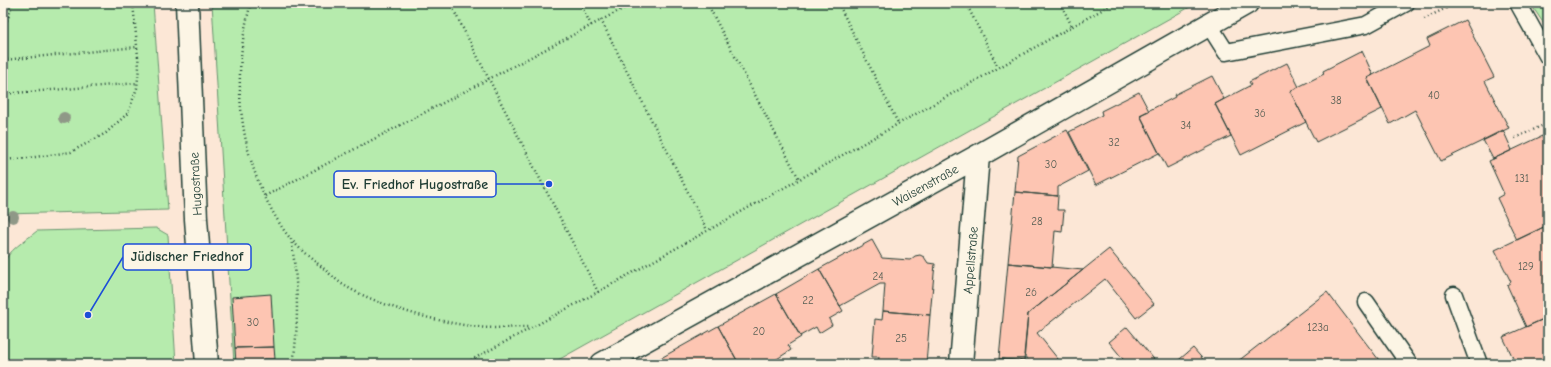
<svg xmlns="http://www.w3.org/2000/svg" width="1551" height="367" viewBox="0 0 1551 367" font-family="'Comic Neue',sans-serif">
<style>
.green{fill:#b6ebad;stroke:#6a9470}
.building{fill:#fdc5b2;stroke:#1f3d34}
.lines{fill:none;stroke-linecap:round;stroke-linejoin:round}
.service-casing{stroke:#1f3d34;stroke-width:19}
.minor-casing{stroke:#1f3d34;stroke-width:25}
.path{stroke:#1f3d34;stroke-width:2.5;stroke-dasharray:1 3;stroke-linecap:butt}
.service{stroke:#fcf5e5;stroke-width:16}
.minor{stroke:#fcf5e5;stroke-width:22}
.tree{fill:#8f9887}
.labels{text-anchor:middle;stroke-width:3;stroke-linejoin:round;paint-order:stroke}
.number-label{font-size:11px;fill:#565f54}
.street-label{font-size:13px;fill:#1f3d34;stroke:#fcf5e5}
.leader{fill:none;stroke:#1d4ed8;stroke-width:1.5}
.callout-dot{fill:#1d4ed8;stroke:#fcf5e5;stroke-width:1.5}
.callout{fill:#fcf5e5;stroke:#1d4ed8;stroke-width:1.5}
.callout-label{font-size:14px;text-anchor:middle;font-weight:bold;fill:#1f3d34}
</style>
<rect width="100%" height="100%" fill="#fce7d6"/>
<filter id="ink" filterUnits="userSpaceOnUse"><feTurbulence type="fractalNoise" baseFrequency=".025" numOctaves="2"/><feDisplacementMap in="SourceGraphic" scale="8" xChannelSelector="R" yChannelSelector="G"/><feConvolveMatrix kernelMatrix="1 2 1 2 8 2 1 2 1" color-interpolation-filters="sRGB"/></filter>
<g filter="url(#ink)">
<path class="green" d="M3 3H153L168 210 3 214Z
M212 3H1197L551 364H234Z
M1530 3H1548V30Z
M156 228 168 235 176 364H3V265C7 251 26 240 37 231Z"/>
<path class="building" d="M1465 20 1494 77 1485 81 1509 128 1441 161 1415 110 1390 124 1367 78 1430 46 1427 39Z
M1362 51 1373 75 1367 78 1382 109 1316 142 1290 91 1324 74 1323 71Z
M1287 63 1299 87 1290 91 1306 122 1241 155 1215 104 1251 85 1249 82Z
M1212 76 1224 99 1215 104 1231 136 1167 168 1140 115 1175 97 1174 95Z
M1139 92 1149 111 1140 115 1159 153 1096 185 1069 132 1102 115 1101 111Z
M1067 130 1088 171 1058 187V196L1015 192 1018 156Z
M1503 130 1512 150 1493 159 1483 140Z
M1542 136 1548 149V225L1517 240 1497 198 1504 194 1489 161Z
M1015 192 1058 196 1057 210H1064L1062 232 1055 231 1052 267 1008 263Z
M1548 225V317L1526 327 1507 285 1511 282 1495 250Z
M872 240 882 258 910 260 915 256 920 255 924 257 928 263 935 264 930 315 883 311 885 284H880L840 306 819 269Z
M1109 249 1154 304 1136 318 1105 279 1037 333 1062 364H1031L1024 355 1028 314Z
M1008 263 1083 270 1028 314 1024 361 999 359Z
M819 269 843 311 829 319 832 325 819 333 816 327 800 336 776 294Z
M1327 292 1382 364H1239L1237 362Z
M271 294 274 347 235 348 232 297Z
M776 294 801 337 788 345 791 350 769 364H760L758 361 752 364H739L718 326Z
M883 311 930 315 926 364H878L879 357H872L875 319 882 320Z
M1548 317V364H1516L1503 337Z
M718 326 739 364H665L661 358Z
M1127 327 1158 364H1127L1109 342Z
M274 347 275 359H264L265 364H236L235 348Z
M1193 348 1207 364H1174Z
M661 358 665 364H651Z
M999 359 1028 361 1030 364H999Z"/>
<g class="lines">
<g class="service-casing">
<path id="service" d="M1518 3 1548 57
M1209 25 1226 52 1366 25 1406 3
M1454 295 1479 364
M1366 302 1409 364"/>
</g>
<g class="minor-casing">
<path id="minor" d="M187 3 196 219 207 364
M602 364 978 156 1247 3
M961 364 978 156"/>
</g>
<path class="path" d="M251 3C230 77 238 158 280 224 290 241 306 255 322 267 329 273 337 281 345 286 382 307 436 322 478 327 495 329 513 327 529 327
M450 3 598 292
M580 3 591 25
M707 3 799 179
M838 3 898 123
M966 3 998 67
M1060 3 1072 26
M1424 19 1456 3
M3 20H8L12 3
M601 20 707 230
M3 60 137 47
M3 94 138 83
M1515 138 1546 124 1548 128
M3 160 28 158 71 152 106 133 128 113 137 88 139 67 133 3
M265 196 634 3
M291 239C298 280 299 323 293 364
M464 364 598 292 1114 3"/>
<use href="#service" class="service"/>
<use href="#minor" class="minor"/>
</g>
<g class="tree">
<circle cx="64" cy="118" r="6"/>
<circle cx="13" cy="217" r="6"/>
</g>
</g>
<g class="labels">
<g class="number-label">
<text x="1434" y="99">40</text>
<text x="1336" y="104">38</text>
<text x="1260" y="117">36</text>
<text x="1186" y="129">34</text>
<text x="1114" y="146">32</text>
<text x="1051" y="168">30</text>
<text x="1522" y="182">131</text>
<text x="1037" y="225">28</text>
<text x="1526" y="270">129</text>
<text x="878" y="280">24</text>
<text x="1031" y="296">26</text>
<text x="808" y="304">22</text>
<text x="253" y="326">30</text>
<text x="1318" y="331">123a</text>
<text x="759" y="335">20</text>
<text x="901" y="342">25</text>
</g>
<g class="street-label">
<text transform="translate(195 184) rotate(-93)" y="5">Hugostraße</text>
<text transform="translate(925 185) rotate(-29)" y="5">Waisenstraße</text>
<text transform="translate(970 260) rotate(-85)" y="5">Appellstraße</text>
</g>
</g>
<path class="leader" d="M549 184L496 184M88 315L123 257"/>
<g class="callout-dot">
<circle cx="549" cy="184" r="4"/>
<circle cx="88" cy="315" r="4"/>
</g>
<g class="callout">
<rect x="334" y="171" width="162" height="26" rx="4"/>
<rect x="123" y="244" width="128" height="26" rx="4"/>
</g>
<g class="callout-label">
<text x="415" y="189">Ev. Friedhof Hugostraße</text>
<text x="187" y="261">Jüdischer Friedhof</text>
</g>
<rect width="1551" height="367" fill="none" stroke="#fcf5e5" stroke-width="16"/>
<rect x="8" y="8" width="1535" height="351" fill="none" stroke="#1f3d34" stroke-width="1.5" filter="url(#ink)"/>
</svg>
